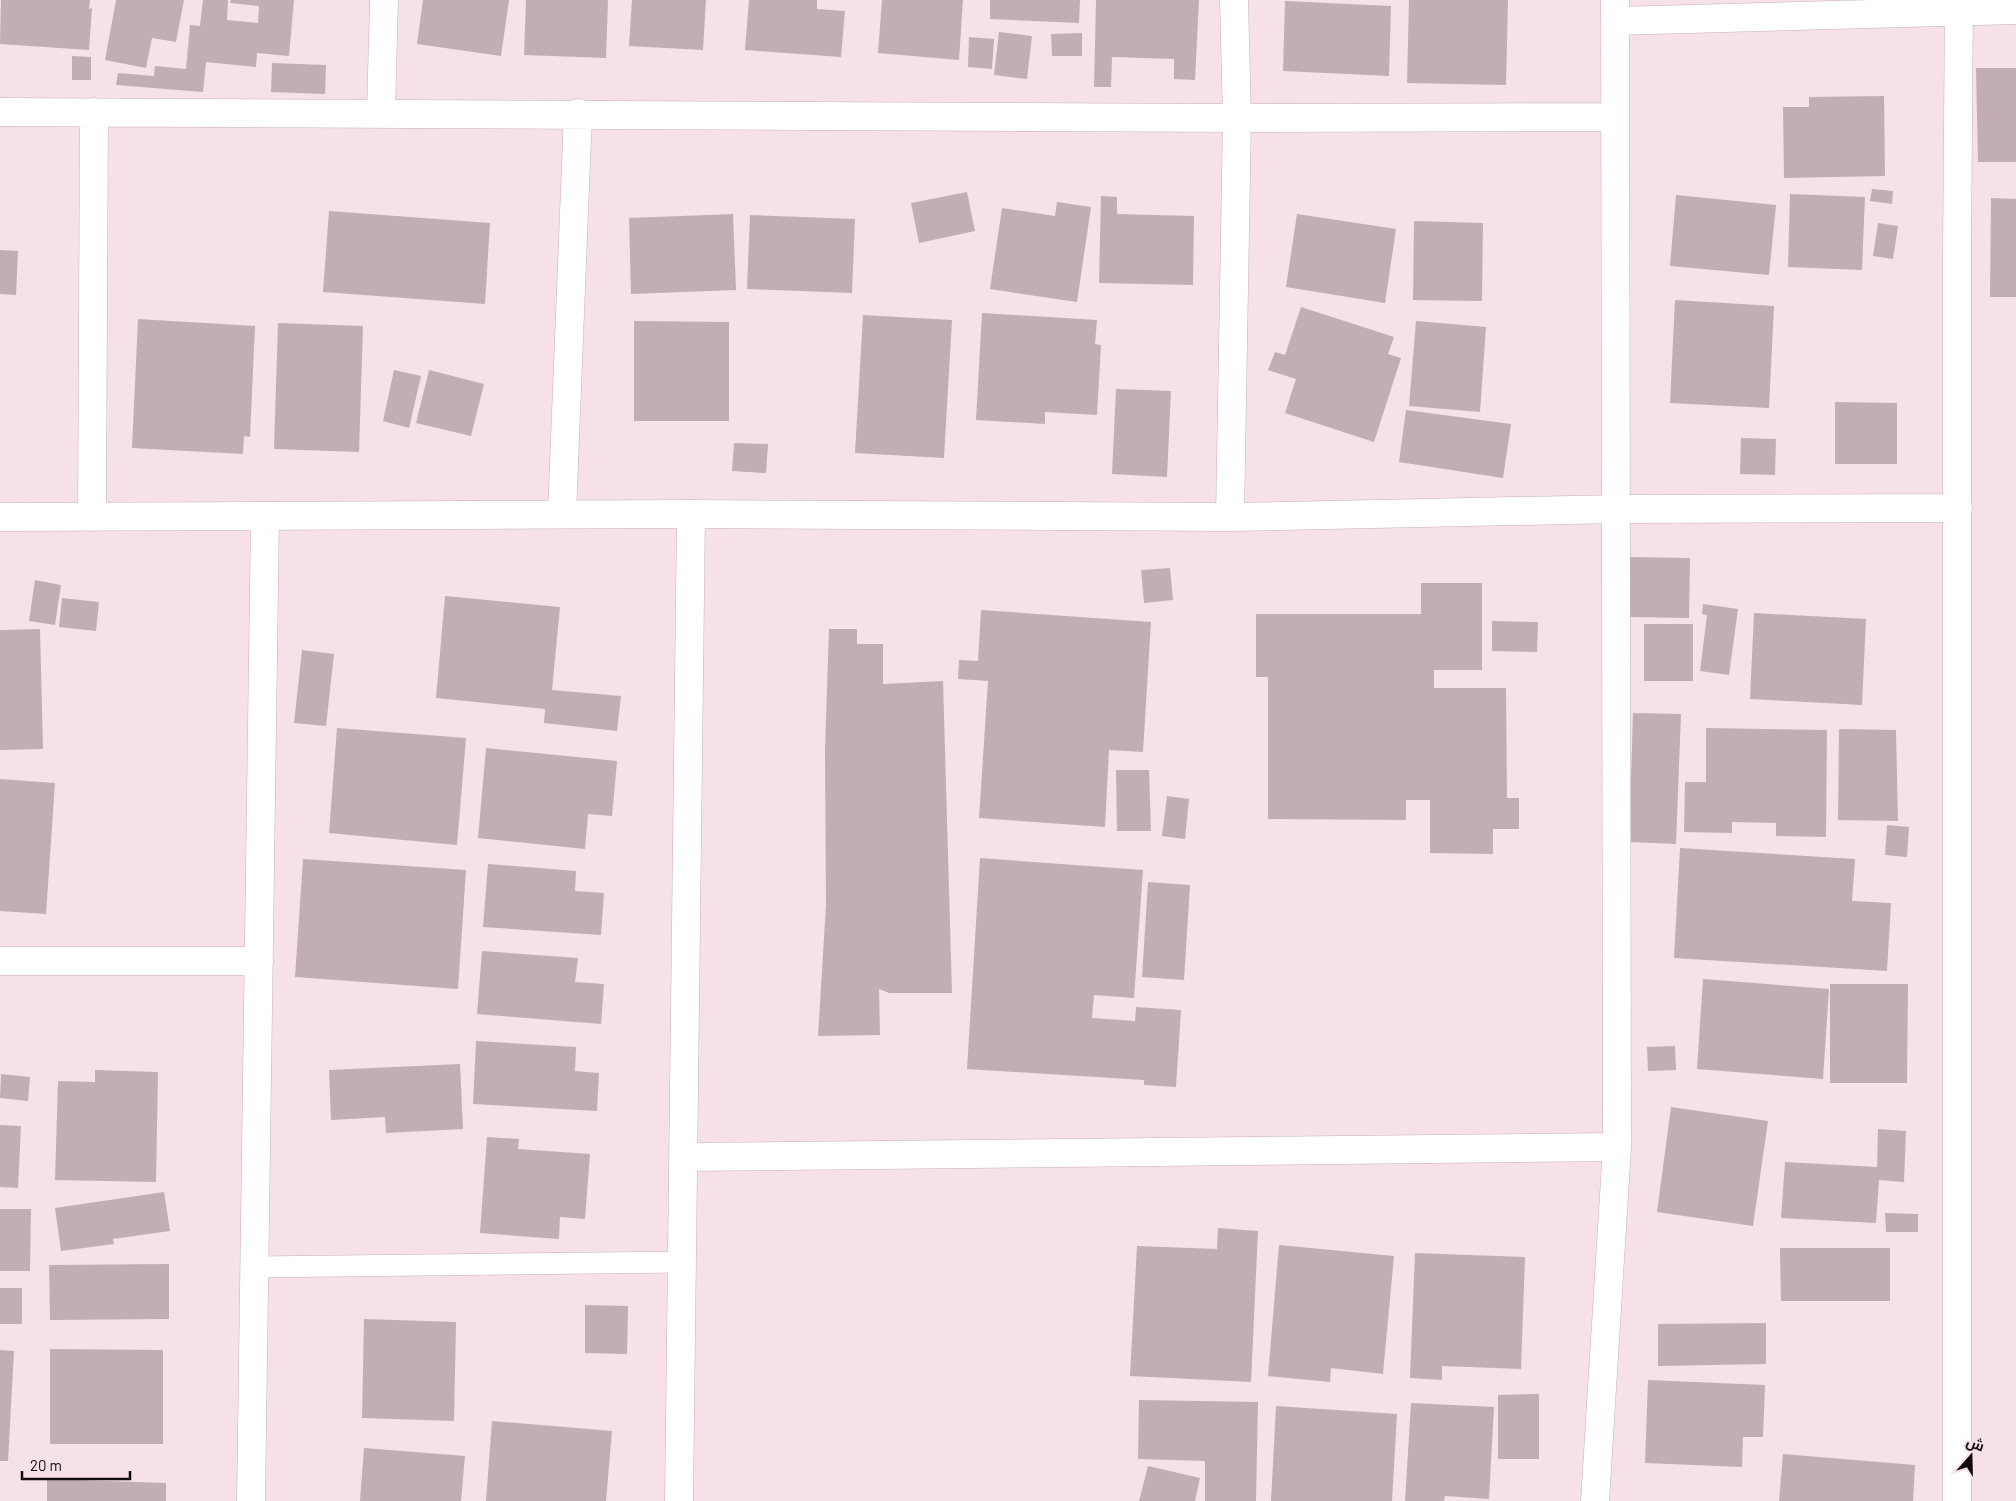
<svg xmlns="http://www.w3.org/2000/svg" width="2016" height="1501" viewBox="0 0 2016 1501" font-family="Barlow,Cairo,sans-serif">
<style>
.building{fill:#c1adb2}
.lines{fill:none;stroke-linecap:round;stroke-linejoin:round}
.lane-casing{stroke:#c6b1b7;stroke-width:22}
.street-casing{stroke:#c6b1b7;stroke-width:29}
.lane{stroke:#fff;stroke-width:21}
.street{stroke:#fff;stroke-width:28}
</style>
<rect width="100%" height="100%" fill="#f6e1e7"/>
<path class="building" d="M1 0H90L89 9 92 8 89 50 0 44Z
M116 0H184L176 42 152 38 146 68 105 60Z
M203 0H228L227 20 258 23 259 6 230 3 231 0H294L289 56 257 53 256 67 206 62 203 92 116 85 118 73 154 76 155 66 186 69 190 25 200 26Z
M423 0H509L501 56 417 44Z
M526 0H608L606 58 524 55Z
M632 0H706L703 50 629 46Z
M749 0H817V9L845 11 841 57 745 50Z
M882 0H963L959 60 878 53Z
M990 0H1080L1079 23 990 19Z
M1096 0H1199L1195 80 1174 79V59L1112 57 1111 87H1094Z
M1409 0H1508L1506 85 1407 83Z
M1285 1 1391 6 1389 76 1283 71Z
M999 32 1032 36 1027 79 994 75Z
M1082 33V56H1052L1051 34Z
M969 37 994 39 992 69 968 67Z
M72 56 91 57V80H72Z
M272 63 326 65 325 94 271 92Z
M1976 68H2016V162H1978Z
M1884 96 1885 176 1784 178 1783 107H1809V97Z
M1872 189 1893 191 1892 204 1870 201Z
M967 192 975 231 919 243 911 203Z
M1790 194 1865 197 1862 270 1788 267Z
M1676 195 1776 205 1769 275 1670 266Z
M1101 196 1117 197V214L1194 216 1193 285 1099 283Z
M1991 198 2016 199V297H1990Z
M1057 202 1091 207 1077 302 990 289 1002 208 1055 216Z
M329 211 490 223 485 304 323 292Z
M733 214 736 290 631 294 629 218Z
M1297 214 1396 229 1385 303 1286 287Z
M750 215 855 219 852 293 747 289Z
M1414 221 1483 223 1482 301 1413 300Z
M1878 223 1898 226 1893 259 1873 256Z
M0 250 18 251 16 295 0 294Z
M1675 300 1774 306 1769 408 1670 403Z
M1301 307 1394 337 1388 354 1401 358 1374 442 1285 413 1296 379 1268 370 1275 352 1285 355Z
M982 313 1097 320 1095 344 1101 345 1097 415 1045 412V424L976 420Z
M863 315 952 320 944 458 855 453Z
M138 319 255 326 250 437 244 436 243 454 132 448Z
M634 321 729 322V421H634Z
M1416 321 1486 327 1480 412 1409 406Z
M278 323 363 326 359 452 274 449Z
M394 370 421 376 409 428 383 421Z
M429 370 484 384 471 436 416 423Z
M1116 389 1171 391 1167 477 1112 474Z
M1835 402 1897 403V464H1835Z
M1406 410 1511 424 1503 478 1399 462Z
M1741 438 1776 439 1775 475 1740 474Z
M734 443 768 444 766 473 732 471Z
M1630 557 1690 558 1689 618 1629 617Z
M1170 568 1173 600 1144 603 1141 570Z
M35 580 61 585 55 625 29 621Z
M1421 583H1482V670H1434V688H1506L1507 798H1519V829H1493V854L1430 853V800H1406V820L1268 819V677H1256V614H1421Z
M445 596 560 607 552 690 621 696 617 731 544 723 545 709 436 698Z
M62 598 99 602 96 631 59 627Z
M1703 604 1738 609 1729 675 1700 671 1707 615 1702 614Z
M981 610 1151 622 1143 752 1109 750 1105 827 979 818 988 681 958 679 959 660 978 661Z
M1754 613 1866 619 1862 705 1750 699Z
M1492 621 1538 622 1537 652 1492 651Z
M1644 624H1693V681H1644Z
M40 629 43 749 0 750V630Z
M829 629H857V644H883V684L943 681 952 993H889L879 989 880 1035 818 1036 826 905 825 749Z
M302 650 334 654 326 726 294 723Z
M1633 713 1681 714 1676 844 1629 842Z
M337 728 466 738 457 845 329 833Z
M1706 728 1827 730 1826 837 1776 836V823L1732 822V833L1684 832 1685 782H1706Z
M1839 729 1896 730 1898 821 1838 820Z
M486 748 617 761 612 816 588 814 585 849 478 838Z
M1116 770H1149L1151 831H1117Z
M0 779 55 783 46 914 0 911Z
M1167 796 1189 799 1185 839 1162 836Z
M1887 825 1909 827 1907 857 1885 855Z
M1680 848 1855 859 1852 901 1891 903 1887 971 1674 958Z
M980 858 1143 870 1134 998 1094 995 1092 1018 1135 1021 1136 1007 1181 1010 1176 1087 1144 1085V1080L967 1069Z
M303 859 466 870 458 989 295 977Z
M488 864 576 871 575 891 604 893 601 935 483 927Z
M1148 882 1190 885 1184 980 1142 977Z
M482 951 578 958 575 982 604 984 601 1024 477 1014Z
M1703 979 1829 989 1823 1079 1697 1069Z
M1830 984H1908L1907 1083H1830Z
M476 1041 576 1047 575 1071 599 1073 597 1111 473 1104Z
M1675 1046 1676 1070 1648 1071 1647 1047Z
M460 1064 463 1129 386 1133 385 1117 331 1120 329 1070Z
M95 1070 158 1072 156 1182 55 1180 58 1081 95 1082Z
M1 1074 30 1077 28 1101 0 1098Z
M1671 1107 1768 1121 1753 1226 1657 1212Z
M0 1125 21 1126 18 1188 0 1187Z
M1878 1129 1906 1131 1904 1182 1879 1180 1876 1223 1781 1218 1785 1162 1877 1167Z
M487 1137 519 1139 518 1149 590 1154 585 1219 560 1217 559 1239 480 1233Z
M164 1192 170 1231 113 1239 114 1244 61 1251 55 1208Z
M0 1209H31L30 1271H0Z
M1885 1213 1918 1214V1232H1886Z
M1218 1228 1258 1231 1251 1382 1130 1376 1137 1246 1217 1249Z
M1279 1245 1394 1256 1383 1374 1331 1368 1330 1382 1268 1376Z
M1780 1248H1890V1301H1781Z
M1415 1253 1525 1257 1521 1369 1442 1366V1380L1410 1378Z
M169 1264V1319L50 1320 49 1265Z
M0 1288H22V1324H0Z
M585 1305 628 1306 627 1354 585 1353Z
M364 1319 456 1322 454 1421 362 1418Z
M1766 1323V1364L1658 1366V1324Z
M50 1349 163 1350V1444H50Z
M0 1350 14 1351 8 1461H0Z
M1648 1380 1765 1385 1763 1437H1743L1742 1467 1645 1463Z
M1539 1394V1459H1498V1395Z
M1139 1400 1258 1402 1256 1501H1205V1461L1138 1459Z
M1411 1403 1494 1407 1489 1499 1445 1496 1444 1501H1405Z
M1276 1406 1397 1414 1392 1501H1271Z
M492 1421 612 1431 606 1501H486Z
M364 1448 465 1456 461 1501H360Z
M1783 1454 1915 1465 1913 1501H1779Z
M1148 1466 1200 1478 1195 1501H1139Z
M47 1479 166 1483V1501H47Z"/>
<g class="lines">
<g class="lane-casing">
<path id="lane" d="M254 1267 682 1262"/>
</g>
<g class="street-casing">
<path id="street" d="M1615 21 2016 10
M0 112 1237 118 1615 117
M381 113 384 0
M562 514 578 113
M0 517 691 514 1230 517 1616 509 1958 508
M92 517 94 112
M1230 517 1237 118 1234 0
M0 961H259
M683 1157 1617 1147
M251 1501 265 516
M679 1501 691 514
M1595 1501 1617 1147 1615 0
M1957 1501V254L1959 0"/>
</g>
<use href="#lane" class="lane"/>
<use href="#street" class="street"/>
</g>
<g transform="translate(1971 1456) rotate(20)" stroke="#f6e1e7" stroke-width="4" paint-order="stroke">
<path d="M0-4L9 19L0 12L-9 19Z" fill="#120b0d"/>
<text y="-8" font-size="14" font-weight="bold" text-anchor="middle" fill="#120b0d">ش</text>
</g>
<path d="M22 1471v8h108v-8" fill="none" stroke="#120b0d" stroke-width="2.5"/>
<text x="30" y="1471" font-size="15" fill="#120b0d" stroke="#f6e1e7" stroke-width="4" paint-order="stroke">20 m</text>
</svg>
